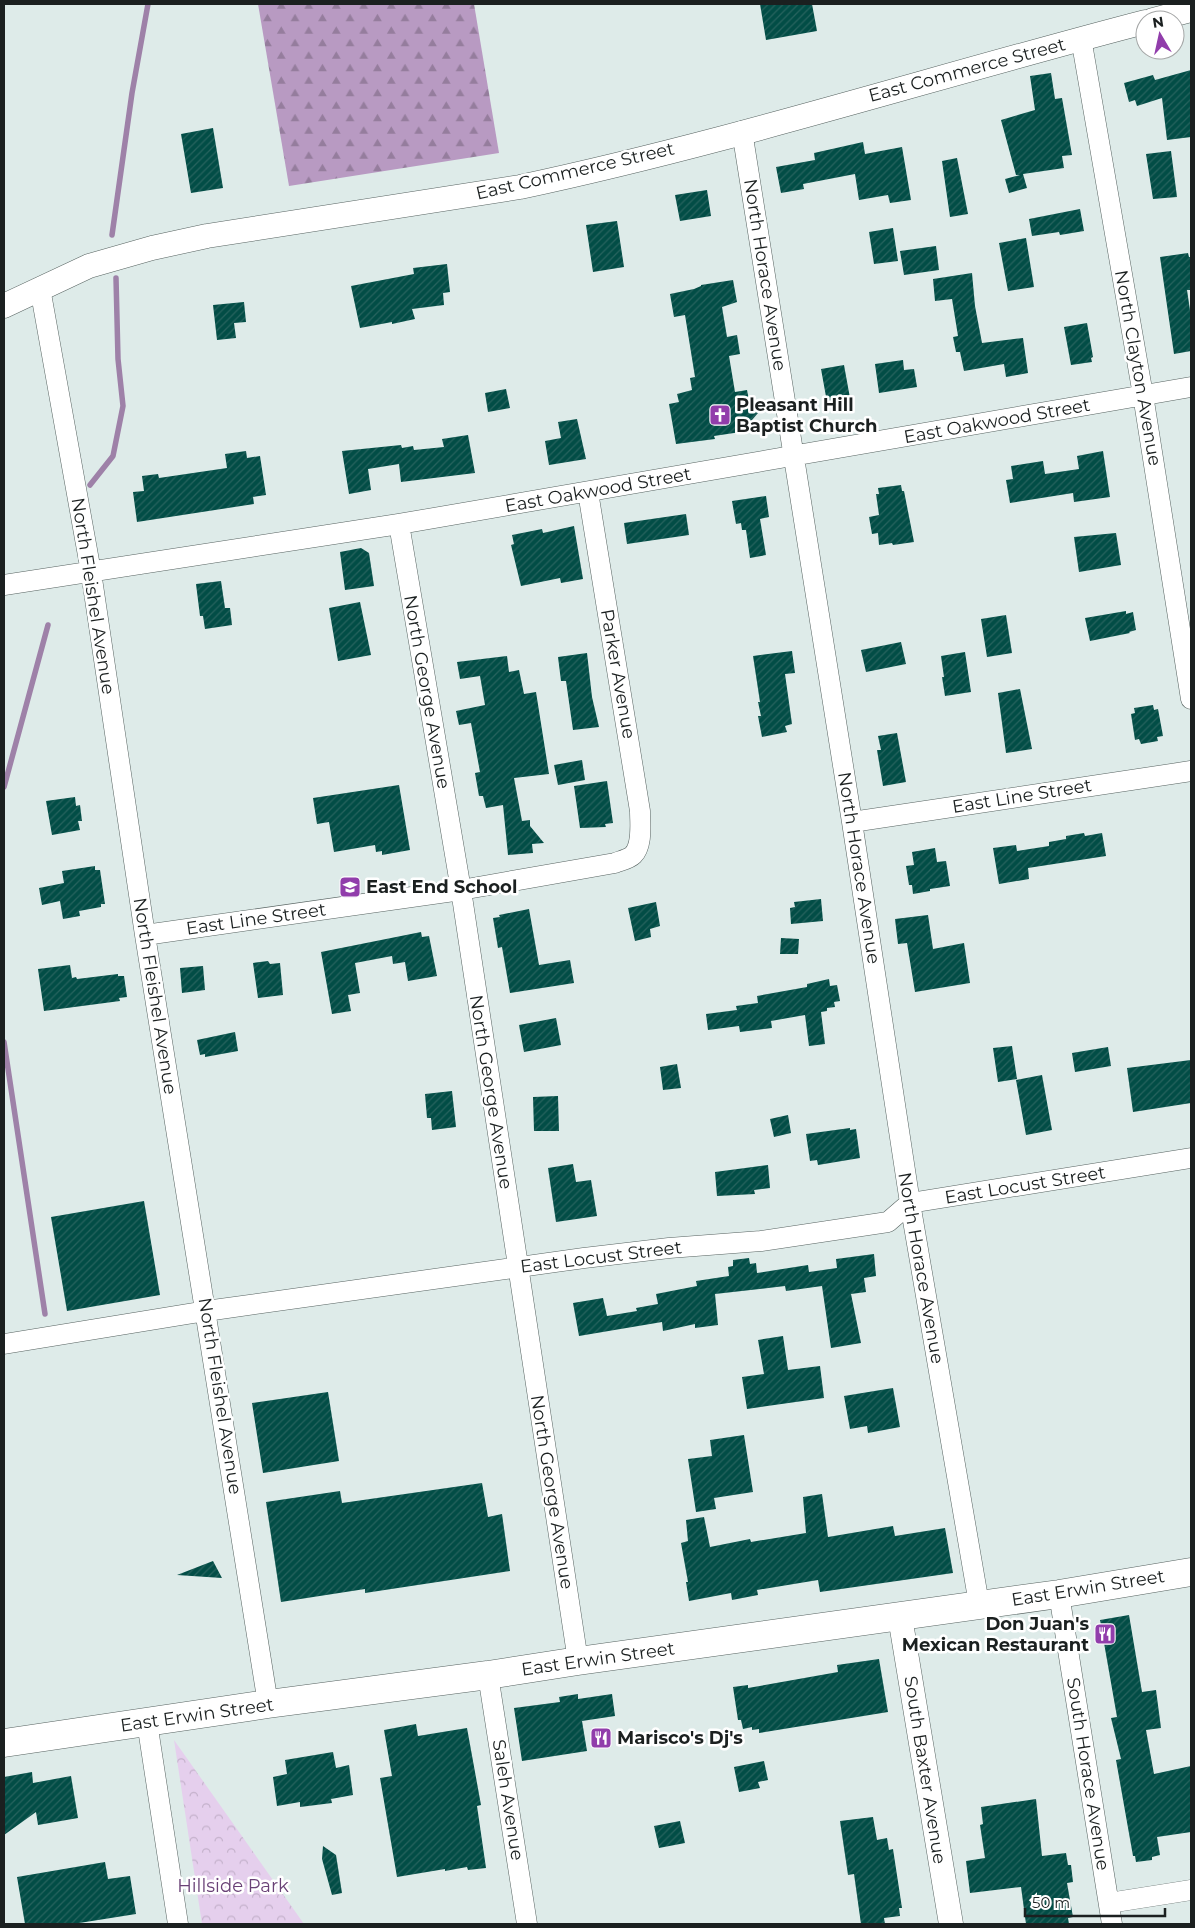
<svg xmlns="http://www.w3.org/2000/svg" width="1195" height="1928" viewBox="0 0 1195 1928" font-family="Montserrat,sans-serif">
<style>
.forest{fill:url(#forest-firs)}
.park{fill:url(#park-crowns)}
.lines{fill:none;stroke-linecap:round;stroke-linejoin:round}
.stream{stroke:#9e81a8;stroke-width:5.5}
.building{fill:url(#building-hatch)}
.minor-casing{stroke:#576361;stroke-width:21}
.tertiary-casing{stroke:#576361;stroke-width:25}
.secondary-casing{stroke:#576361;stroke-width:29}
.minor{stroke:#fff;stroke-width:20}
.tertiary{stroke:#fff;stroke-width:24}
.secondary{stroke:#fff;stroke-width:28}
.labels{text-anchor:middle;stroke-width:5;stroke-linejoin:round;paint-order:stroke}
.street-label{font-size:18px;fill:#1b2020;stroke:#fff}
.poi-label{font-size:18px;font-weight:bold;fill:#1b2020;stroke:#fff;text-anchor:start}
.park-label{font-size:18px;fill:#694176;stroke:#fff}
</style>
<defs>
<pattern id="forest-firs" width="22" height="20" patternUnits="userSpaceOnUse" patternTransform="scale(1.25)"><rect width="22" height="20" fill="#b89ac2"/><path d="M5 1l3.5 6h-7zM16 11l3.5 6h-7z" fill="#957d9d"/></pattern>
<pattern id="park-crowns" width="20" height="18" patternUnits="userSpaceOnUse" patternTransform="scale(1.25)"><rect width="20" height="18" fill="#e5cfed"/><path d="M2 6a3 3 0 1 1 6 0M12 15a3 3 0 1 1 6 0" fill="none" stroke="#c4b1cb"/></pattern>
<pattern id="building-hatch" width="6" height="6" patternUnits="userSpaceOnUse" patternTransform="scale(1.25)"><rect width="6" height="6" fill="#024d46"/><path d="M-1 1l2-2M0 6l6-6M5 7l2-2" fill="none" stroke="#27635e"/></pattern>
</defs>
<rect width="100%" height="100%" fill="#deebe9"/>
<path class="forest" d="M258 4H474L499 153 289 186Z"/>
<path class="park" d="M174 1740 304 1924H202Z"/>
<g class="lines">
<path class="stream" d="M112 235 132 93 148 4
M90 485 113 456 123 406 118 359 116 278
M4 787 48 625
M4 1042 45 1314"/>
</g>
<path class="building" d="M760 4H812L817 31 766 40Z
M1191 70V137L1167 140 1162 98 1137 106 1135 100 1129 102 1124 83 1153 75 1155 80Z
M1051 73 1055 99 1062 98 1072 155 1062 156 1064 168 1023 174 1027 188 1009 193 1005 179 1020 175H1016L1001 120 1035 110 1030 76Z
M213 128 223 188 191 193 181 134Z
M863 142 865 154 902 147 911 200 890 203 888 195 859 200 855 174 803 184 804 189 781 193 776 167 815 160 814 153Z
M1171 151 1177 197 1153 199 1146 154Z
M957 158 968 214 950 217 942 161Z
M707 190 711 216 680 221 675 195Z
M1080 209 1084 231 1060 235 1059 232 1032 236 1029 219Z
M617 221 624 267 593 272 586 225Z
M893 228 898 261 874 264 869 232Z
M1026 238 1034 287 1008 291 999 243Z
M936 246 939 270 904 275 900 251Z
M1188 253 1189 257H1191V290H1187L1191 317V351L1174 354 1160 257Z
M447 264 450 292 443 293 444 305 412 309 415 319 392 324V322L360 328 351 286 414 274 413 268Z
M972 273 975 306 982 343 1023 338 1028 373 1006 377 1004 364 964 371 960 352H956L953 337 958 336 952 299 935 301 933 279Z
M733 280 737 302 722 307 727 337 737 335 740 354 729 356 735 392 747 390 749 400 756 404 758 413 752 420 754 430 714 436 715 439 676 444 669 404 679 402 677 394 692 390 690 378 695 377 685 315 674 317 670 294 694 289 701 286V285Z
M244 302 246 322 234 323 236 338 217 340 213 305Z
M1087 323 1093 357 1091 358 1092 362 1071 365 1064 327Z
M903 360 904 370 914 369 917 387 879 393 875 364Z
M844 365 850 398 827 402 821 369Z
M506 389 510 408 488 412 485 393Z
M577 419 586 459 549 465 545 441 561 438 558 422Z
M468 435 475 473 401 482 399 464 368 469 371 490 349 494 342 451 401 445 402 448 413 446 414 450 444 447 442 439Z
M246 451 247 458 260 456 266 495 253 497 254 504 137 522 133 492 144 491 142 476 158 474 159 478 227 468 225 454Z
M1103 451 1110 497 1074 502 1073 493 1010 503 1006 480 1013 479 1011 466 1043 461 1045 474 1079 469 1077 456Z
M901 485 902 491H904L914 542 893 545 892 543 879 545 878 533 872 534 869 517 879 515 876 494H879L878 488Z
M766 496 769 517 760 519 766 555 750 558 746 530H742L741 523 736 524 732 501Z
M686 514 689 535 627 544 624 523Z
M574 526 583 579 561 583 560 578 521 586 511 545 514 544 512 535 542 529 543 533Z
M1116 533 1121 565 1079 572 1074 537Z
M361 548 369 553 374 586 345 590 340 552Z
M221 581 225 608H230L232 625 205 629 203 616H200L196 584Z
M360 602 371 655 338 661 329 608Z
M1126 611V614L1133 612 1136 630 1129 632 1130 633 1090 641 1085 618Z
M1006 615 1012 653 987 657 981 619Z
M901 642 906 664 866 672 861 650Z
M792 651 795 673 785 674 792 724 785 726 787 732 762 737 758 716H761L758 702H760L753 656Z
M965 652 971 692 945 696 942 677H944L941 656Z
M587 653 592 697 599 727 573 730 566 681H561L558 657Z
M507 656 509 672 519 670 524 694 536 692 549 774 514 778 522 821 530 820V826L544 843 532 844 533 853 508 855 503 805 486 808 483 796H479L475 773 480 772 471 723 459 725 456 711 485 705 480 676 460 679 457 662Z
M1020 689 1032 749 1006 753 998 693Z
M1153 705 1154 710 1158 709 1163 736 1157 737 1158 741 1141 744 1139 739 1135 740 1131 714 1135 713 1134 708Z
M897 733 906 782 883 786 877 750H881L878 736Z
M582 760 585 780 558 785 554 765Z
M607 781 613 823 605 824 606 827 580 828 574 786Z
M399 785 410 850 382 855V851L376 852 375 845 334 852 329 822 317 824 313 798Z
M75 797 76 806 80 805 82 821H78L80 830 52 835 46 801Z
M1084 833 1085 836 1102 833 1106 856 1028 868 1029 879 999 884 993 848 1016 845 1017 851 1049 846V842L1066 839V836Z
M935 848 937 862 946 861 950 886 930 889V891L913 894 912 885H909L906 866 914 865 912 852Z
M95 866V870H100L105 904H101V907L79 911 80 916 63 919 60 901 42 905 39 888 64 883 62 871Z
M821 899 823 921 791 924 790 908 795 907 794 902Z
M656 902 660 926 650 929 651 937 635 941 628 908Z
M529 909 539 965 570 960 574 983 510 993 502 947 498 948 493 918 500 917 499 915Z
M928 915 933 949 964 943 970 983 915 992 907 943 898 944 895 919Z
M421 932 422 937 429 936 437 976 408 981 405 962 393 964 392 956 355 963 360 993 348 995 351 1011 332 1014 321 952Z
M781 938 799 939 798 954H780Z
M268 961 270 964 280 963 283 995 258 998 253 963Z
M70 965 72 978 76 977 77 979 118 974V976H124L127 997 119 998 120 1001 44 1011 38 969Z
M203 966 205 990 182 993 180 968Z
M829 979 830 986 837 985 840 1001 834 1002 835 1007 827 1008V1011L821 1012 825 1044 809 1046 805 1015 771 1021 772 1028 740 1032 739 1026 708 1030 706 1014 737 1010 736 1006 758 1003 757 996 807 987V984Z
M556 1018 561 1045 524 1052 519 1025Z
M235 1032 238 1051 205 1057V1054L200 1055 197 1040Z
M1012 1046 1017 1079 998 1082 993 1048Z
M1108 1047 1111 1066 1075 1072 1072 1053Z
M1191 1060V1103L1133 1112 1127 1068Z
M677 1064 681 1088 663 1090 660 1067Z
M1042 1075 1052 1130 1026 1135 1016 1080Z
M452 1091 456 1127 432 1130 431 1118H427L425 1094Z
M558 1096 559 1131H534L533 1097Z
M788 1115 791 1133 774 1137 770 1119Z
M850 1128V1130L856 1129 860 1158 818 1165 817 1160 810 1161 806 1134Z
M573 1164 576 1182 591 1180 597 1216 556 1222 548 1168Z
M768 1165 770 1188 754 1190 755 1194 717 1196 715 1172Z
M144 1201 160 1295 67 1311 51 1217Z
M874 1254 876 1276 864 1278 866 1292 851 1294 861 1343 831 1348 822 1286 786 1291 785 1286 715 1294 718 1325 695 1328V1324L663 1331 662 1322 579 1336 573 1303 603 1298 607 1316 637 1311 636 1308 658 1304 656 1294 697 1286 696 1281 729 1276 728 1267 733 1266V1260L749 1258 750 1264 756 1263 757 1273 808 1265 809 1272 837 1268 836 1259Z
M783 1336 788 1370 820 1366 824 1398 747 1409 742 1377 764 1374 758 1340Z
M893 1388 900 1427 868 1433 867 1426 850 1429 844 1396Z
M328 1392 339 1461 263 1473 252 1403Z
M744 1435 753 1492 714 1498 716 1509 696 1512 688 1459 712 1456 710 1440Z
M482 1483 488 1517 502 1514 510 1571 365 1593V1589L281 1602 266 1502 340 1491 342 1503Z
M822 1494 828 1537 893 1526 895 1536 945 1528 953 1573 820 1592 818 1580 757 1590 758 1595 732 1600 731 1593 689 1601 686 1582H688L681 1543 688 1541 686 1520 704 1517 710 1547 750 1539 751 1542 806 1533 803 1497Z
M213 1561 222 1578 177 1575Z
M1129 1615 1142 1692 1156 1690 1161 1728 1146 1730 1154 1774 1191 1766V1832L1157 1837 1160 1855 1152 1857V1860L1136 1862 1135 1856H1133L1116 1760 1121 1759 1111 1718 1117 1717 1100 1620Z
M879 1659 888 1712 759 1733V1729L752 1730V1727L743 1729 741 1720H738L733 1687 748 1685V1688L838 1672 837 1665Z
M578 1694V1699L612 1694 615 1716 582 1721 587 1751 522 1761 514 1708 560 1702 559 1697Z
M416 1724 418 1736 467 1728 481 1805 477 1806 486 1868 468 1870 467 1867 445 1871V1869L397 1877 380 1778 392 1776 384 1730Z
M333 1752 336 1768 349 1765 353 1795 331 1799 332 1803 300 1807V1802L277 1806 273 1777 287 1774 285 1760Z
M764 1761 768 1780 758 1782 760 1788 739 1792 734 1767Z
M32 1772 33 1783 71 1776 78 1818 38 1825 36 1812 4 1835V1777Z
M1036 1799 1042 1856 1066 1853 1068 1865H1071L1073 1882 1067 1883 1073 1917 1068 1918 1069 1924H1026L1021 1887 970 1893 966 1861 985 1858 980 1825 983 1824 981 1807Z
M873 1817 877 1840 887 1838 889 1850 893 1849 902 1908H899L900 1916 884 1918 885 1924H861L854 1874 848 1875 840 1821Z
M680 1821 685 1843 659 1848 654 1826Z
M323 1846 336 1855 342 1893 332 1895 322 1859Z
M105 1862 108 1879 130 1876 136 1914 73 1924H25L17 1877Z"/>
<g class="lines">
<g class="minor-casing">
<path id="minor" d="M1081 38 1143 395 1191 699
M742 131 852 822 910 1203 979 1604
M40 288 91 572 145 935 268 1704
M399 524 461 890 578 1661
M4 585 399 524 1191 387
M852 822 1191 771
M145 935 461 890 615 863C620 861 629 859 633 855 643 845 640 824 640 811L588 492
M4 1344 206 1311 584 1258 669 1248 761 1241 888 1222 910 1203 1191 1158
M1059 1594 1112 1924
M488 1675 527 1924
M147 1722 178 1924
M1109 1903 1191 1890"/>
</g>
<g class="tertiary-casing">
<path id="tertiary" d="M1153 20 1191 10
M4 306 89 266 152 248 207 236 520 187C731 142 937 76 1145 22
M900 1617 951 1924"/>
</g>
<g class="secondary-casing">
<path id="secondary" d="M4 1743 268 1704 488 1675 578 1661 1059 1594 1191 1572"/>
</g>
<use href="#minor" class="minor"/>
<use href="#tertiary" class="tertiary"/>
<use href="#secondary" class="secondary"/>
</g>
<defs>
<g id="church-square" transform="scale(1.125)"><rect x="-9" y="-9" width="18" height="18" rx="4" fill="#913dab" stroke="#fff"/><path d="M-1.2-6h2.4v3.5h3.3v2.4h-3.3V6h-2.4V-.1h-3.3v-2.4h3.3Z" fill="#fff"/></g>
<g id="school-square" transform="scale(1.125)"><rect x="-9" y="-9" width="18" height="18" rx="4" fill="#913dab" stroke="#fff"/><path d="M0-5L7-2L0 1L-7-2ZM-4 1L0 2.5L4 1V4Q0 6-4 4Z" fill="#fff"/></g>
<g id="restaurant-square" transform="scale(1.125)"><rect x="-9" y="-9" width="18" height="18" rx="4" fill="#913dab" stroke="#fff"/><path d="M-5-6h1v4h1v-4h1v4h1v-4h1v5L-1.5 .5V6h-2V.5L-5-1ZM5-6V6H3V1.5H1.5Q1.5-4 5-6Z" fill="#fff"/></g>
</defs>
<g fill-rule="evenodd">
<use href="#church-square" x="720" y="415"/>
<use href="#school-square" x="350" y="887"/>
<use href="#restaurant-square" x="1105" y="1634"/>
<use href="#restaurant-square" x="601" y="1738"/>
</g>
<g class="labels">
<g class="street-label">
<text transform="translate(967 70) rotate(-15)" y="6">East Commerce Street</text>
<text transform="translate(575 171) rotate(-13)" y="6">East Commerce Street</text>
<text transform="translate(765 275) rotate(81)" y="6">North Horace Avenue</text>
<text transform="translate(1138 368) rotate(80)" y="6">North Clayton Avenue</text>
<text transform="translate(997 421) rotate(-10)" y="6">East Oakwood Street</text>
<text transform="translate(598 490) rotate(-10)" y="6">East Oakwood Street</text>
<text transform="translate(93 596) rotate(81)" y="6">North Fleishel Avenue</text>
<text transform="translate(618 674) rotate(80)" y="6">Parker Avenue</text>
<text transform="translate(427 692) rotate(80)" y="6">North George Avenue</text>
<text transform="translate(1022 796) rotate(-9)" y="6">East Line Street</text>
<text transform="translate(859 868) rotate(81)" y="6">North Horace Avenue</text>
<text transform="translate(256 919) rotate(-8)" y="6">East Line Street</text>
<text transform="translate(155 996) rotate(81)" y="6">North Fleishel Avenue</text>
<text transform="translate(491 1092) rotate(81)" y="6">North George Avenue</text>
<text transform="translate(1025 1185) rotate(-9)" y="6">East Locust Street</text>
<text transform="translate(601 1257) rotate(-7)" y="6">East Locust Street</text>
<text transform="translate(921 1268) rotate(80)" y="6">North Horace Avenue</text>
<text transform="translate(220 1396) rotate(81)" y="6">North Fleishel Avenue</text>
<text transform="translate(552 1492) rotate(81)" y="6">North George Avenue</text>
<text transform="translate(1088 1588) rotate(-9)" y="6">East Erwin Street</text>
<text transform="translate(598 1659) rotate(-8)" y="6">East Erwin Street</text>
<text transform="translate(197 1715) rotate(-8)" y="6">East Erwin Street</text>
<text transform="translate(925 1770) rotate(81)" y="6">South Baxter Avenue</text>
<text transform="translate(1088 1774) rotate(81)" y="6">South Horace Avenue</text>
<text transform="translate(508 1800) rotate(81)" y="6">Saleh Avenue</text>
</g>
<g class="poi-label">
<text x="736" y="411">Pleasant Hill<tspan x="736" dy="21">Baptist Church</tspan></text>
<text x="366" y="893">East End School</text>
<text x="1089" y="1630" text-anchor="end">Don Juan's<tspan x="1089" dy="21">Mexican Restaurant</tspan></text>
<text x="617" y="1744">Marisco's Dj's</text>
</g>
<g class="park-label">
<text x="233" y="1892">Hillside Park</text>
</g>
</g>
<rect width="1195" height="1928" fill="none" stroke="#1b2020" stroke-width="10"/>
<g transform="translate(1160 35) rotate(351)"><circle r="24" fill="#ffffff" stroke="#a4a6a6"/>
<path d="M0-4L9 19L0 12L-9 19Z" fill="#913dab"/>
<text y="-8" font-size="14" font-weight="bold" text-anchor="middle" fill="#1b2020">N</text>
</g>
<path d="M1025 1908v8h140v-8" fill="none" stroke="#1b2020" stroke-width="2.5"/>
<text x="1032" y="1908" font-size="15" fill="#1b2020" stroke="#ffffff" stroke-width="4" paint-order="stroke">50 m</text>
</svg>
